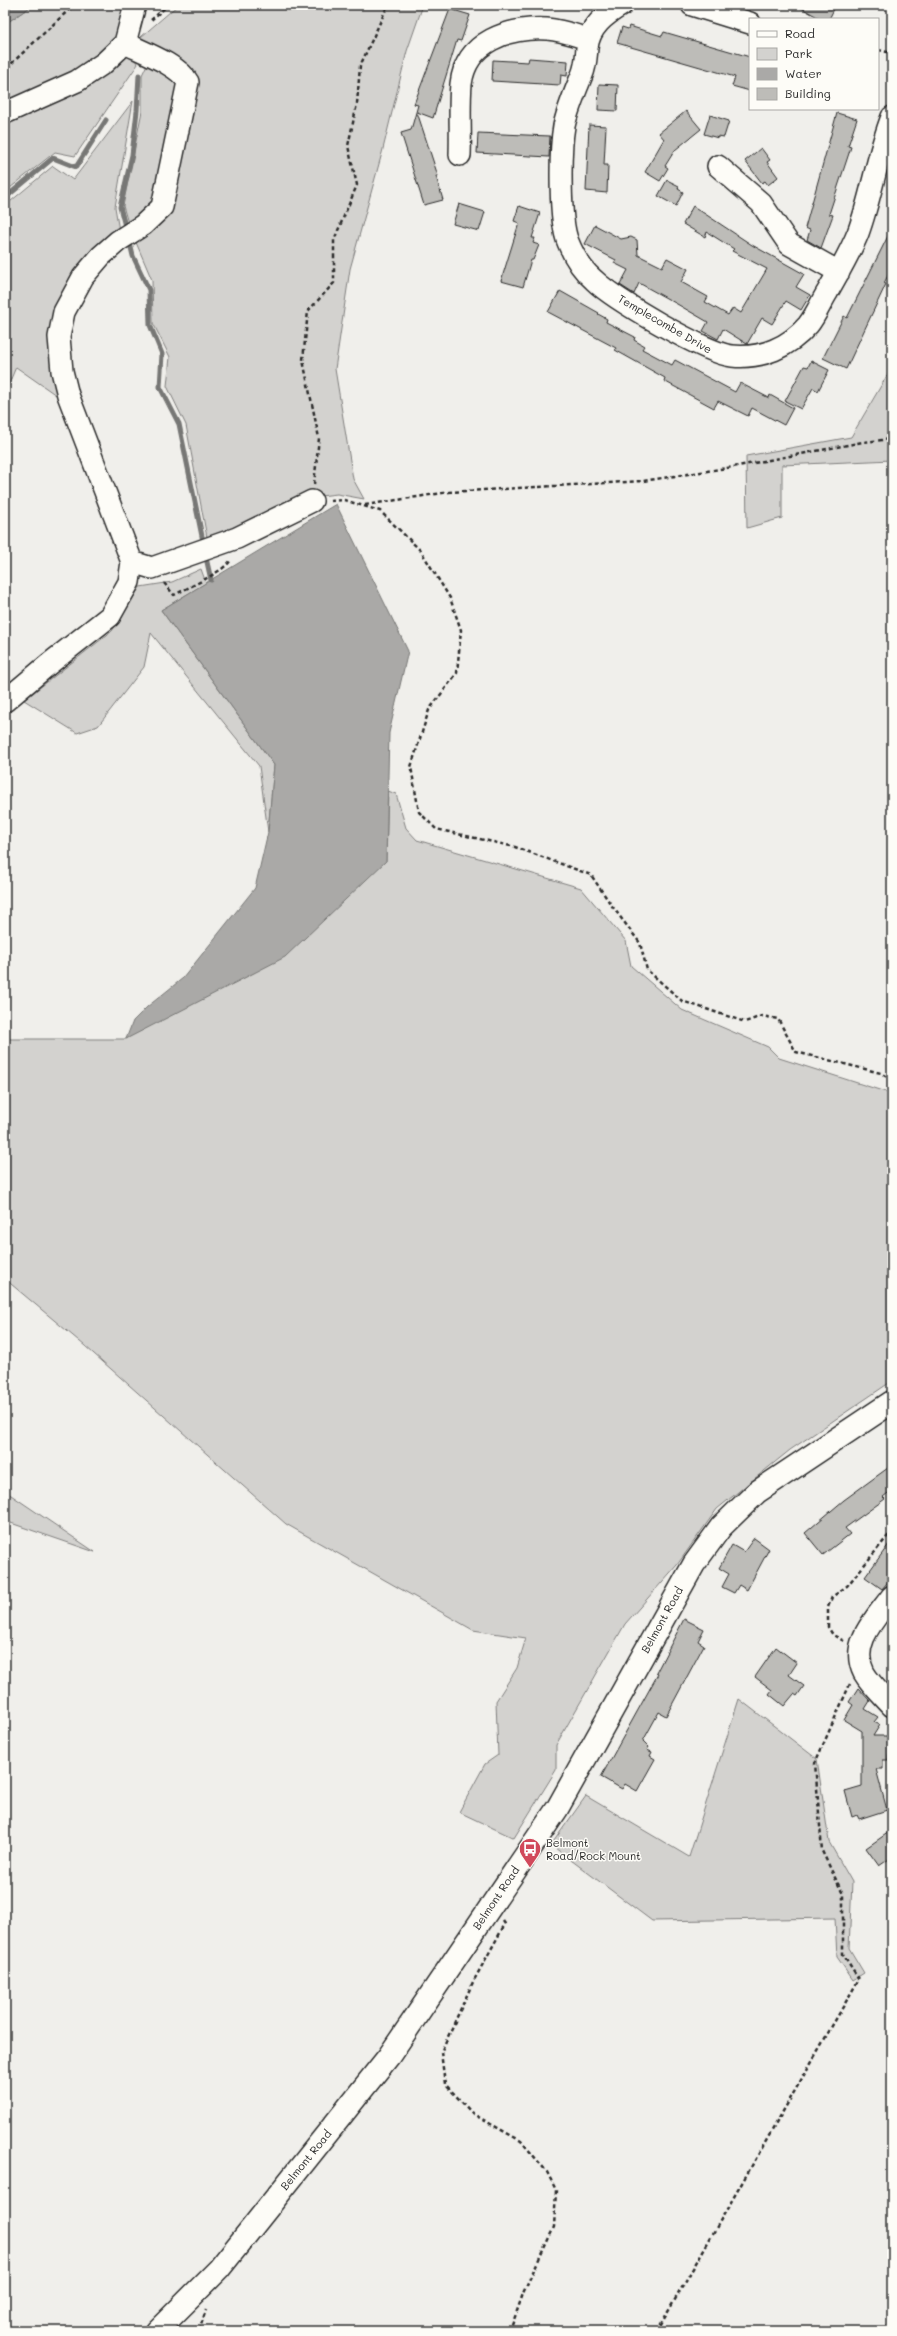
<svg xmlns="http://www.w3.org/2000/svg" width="897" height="2336" viewBox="0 0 897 2336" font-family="Mali,sans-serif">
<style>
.green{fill:#d3d2cf;stroke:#7f7e7d}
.water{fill:#aaa9a7;stroke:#777775}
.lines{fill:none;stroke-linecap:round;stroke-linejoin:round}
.stream{stroke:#777775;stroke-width:5}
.building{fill:#bdbcb8;stroke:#2b2b2b}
.minor-casing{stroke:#2b2b2b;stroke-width:24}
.major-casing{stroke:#2b2b2b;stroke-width:25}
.path{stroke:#2b2b2b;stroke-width:2.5;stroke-dasharray:4 3;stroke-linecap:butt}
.minor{stroke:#fdfcf7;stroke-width:21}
.major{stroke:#fdfcf7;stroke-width:22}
.labels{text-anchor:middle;stroke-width:3;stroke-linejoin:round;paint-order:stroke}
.street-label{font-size:11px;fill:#2b2b2b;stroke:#fdfcf7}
.poi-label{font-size:11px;fill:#2b2b2b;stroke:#fdfcf7;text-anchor:start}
</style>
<rect width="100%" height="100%" fill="#f0efeb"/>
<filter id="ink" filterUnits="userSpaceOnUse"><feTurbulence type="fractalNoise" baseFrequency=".025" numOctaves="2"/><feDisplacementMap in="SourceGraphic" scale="8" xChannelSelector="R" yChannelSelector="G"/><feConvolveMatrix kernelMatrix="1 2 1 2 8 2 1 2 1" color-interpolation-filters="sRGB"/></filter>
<g filter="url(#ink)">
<path class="green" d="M33 5H130C128 12 127 22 124 29 107 67 41 88 5 105V24Z
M178 5H423L407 51 382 153 350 269 335 369 353 479 364 499 337 494 304 498 208 543 186 425 167 386 170 357 153 323 152 280 135 240 149 234 168 212 192 82 134 43Z
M126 49 138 64 75 156 55 152 5 192V120Z
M150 58 185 81 159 202 128 223 123 206 142 111V75Z
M133 101 115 207 119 231 55 343 56 395 16 367 5 393V206L53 166 73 180Z
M892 367V460L782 465V518L747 528 746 456 851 437Z
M201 569 206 583 161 610 274 765 268 832 259 766 151 633 144 667 98 726 77 733 24 700 112 631 140 587 172 582Z
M388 791 396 794 406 828 417 840 581 888 626 941 631 966 682 1010 768 1047 779 1058 892 1094V1381L790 1450 717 1509 677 1565 625 1624 556 1745V1770L514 1838 459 1812 485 1764 498 1755 496 1701 517 1668 526 1638 473 1630 286 1524 85 1346 5 1279V1037L10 1039H126L386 861Z
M5 1491 95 1552 5 1521Z
M739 1699 817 1759 829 1842 852 1882 849 1948 864 1973 853 1980 837 1957 835 1918 652 1921 551 1845 586 1796 689 1857Z"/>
<path class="water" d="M5 5H33L5 24Z
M336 504 408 651 389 733 386 861 285 957 126 1039 133 1021 147 1007 183 978 255 888 268 832 274 765 161 610Z"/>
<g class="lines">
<path class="stream" d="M5 198 53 158 76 167 106 120
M126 230 120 207 132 155 137 111 139 75
M129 239 133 256 149 290 150 325 162 354 160 387 179 424 204 546
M205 553 211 580"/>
</g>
<path class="building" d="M796 5H836L829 19H821Z
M450 9 470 15 461 41 457 40 433 118 417 112 438 176H436L443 200 424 205 401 133 411 130 418 105 414 104Z
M629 26 662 36 664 32 750 57V91L732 86 735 77 617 43 622 27 628 29Z
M529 58 568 61 567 76 561 75 560 85 492 81 493 60 528 62Z
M599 84 618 85 617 111 598 110Z
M686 111 701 129 675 150 665 166 668 168 660 181 645 172 664 139 659 133Z
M837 113 857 119 848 146 851 147 829 214 833 215 821 248 807 240 810 230 805 228Z
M710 115 729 121 724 137 718 136V138L704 134Z
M589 125 606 126 604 165H608L607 193 586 191Z
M478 133 550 136 549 157 477 153Z
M761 148 770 160 767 162 778 177 768 185 765 181 762 183 745 161Z
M667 180 679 186 678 189 683 192 676 206 658 196Z
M459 204 485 212 479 231 453 224Z
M519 206 540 213 532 238H535L533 243 539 245 533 260H531L523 287 501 281 519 223 514 221Z
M693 206 752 245 804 274 796 287 810 295 801 310 786 301 772 324 762 318 747 344 723 329 718 339 703 331 708 322 677 304 639 283 634 294 620 285 628 270 614 263 616 260 585 244 595 225 621 239 631 237 637 240 638 255 662 267 667 258 688 269 681 282 708 297 705 302 728 315 733 308 741 313 767 269 732 251 734 249 707 232 705 237 683 224Z
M892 228V268L884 283 886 284 846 369 823 358 844 316 847 318Z
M560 291 599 313 598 314 607 319 606 322 635 337 634 340 644 346 642 349 672 365 675 360 735 392 740 383 769 398 770 395 793 408 784 425 752 408 748 416 718 401 714 408 664 381 665 378 615 350 616 348 548 312Z
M811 361 829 370 818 391 813 388 801 409 785 401 804 366 808 367Z
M892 1465V1490L883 1497 885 1499 845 1528 850 1534 823 1555 805 1533 844 1500Z
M754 1538 769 1549 747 1590 739 1585 734 1593 722 1587 729 1574 719 1568 732 1545 744 1552Z
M892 1540V1577L882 1589 865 1577Z
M684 1619 704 1629 698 1641 704 1645 666 1716 659 1712 643 1741 649 1747 647 1750 652 1752 650 1756 655 1759 637 1791 625 1784 622 1789 601 1777 658 1674 656 1673Z
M776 1647 797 1663 789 1675 804 1686 797 1696 794 1694 784 1706 769 1694 772 1690 755 1677Z
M858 1688 870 1701 865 1709 878 1717 874 1722 880 1725 873 1736H892V1754H889L888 1760H883V1769H876L887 1810 859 1819 857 1815 852 1817 845 1791 862 1786V1731L844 1720 853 1705 849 1702Z
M892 1830V1857L879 1866 866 1848Z"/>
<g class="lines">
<g class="minor-casing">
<path id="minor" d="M622 5C605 15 589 27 587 48 586 58 586 66 582 75 575 92 568 108 564 126 560 149 559 221 568 242 574 257 582 270 594 280 613 299 707 354 732 356 762 359 789 347 808 325 816 315 821 302 828 291 838 273 850 253 858 233 872 195 877 155 892 117
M692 5 750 23
M5 113 77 81 104 63 125 43 135 5
M460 155C461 132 459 107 461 84 466 41 509 27 547 29 561 30 575 35 588 39
M718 166 761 203 789 244 839 272
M132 562 152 568 237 538 312 501
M5 701 49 664 110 616 129 582 132 562 68 395 62 371 59 337 64 312 83 277 101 256 118 241 143 225 162 207 188 82C179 65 143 52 125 43
M892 1596C876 1618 849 1644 864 1673 871 1685 883 1696 892 1706"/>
</g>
<g class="major-casing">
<path id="major" d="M157 2331 219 2269 389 2056 557 1809 694 1564 721 1527 757 1492 892 1402"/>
</g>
<path class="path" d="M151 20 168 5
M878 50 892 53
M5 76 12 63 74 5
M314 484 319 438 303 360 308 311 334 283V240L357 185 348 146 357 104 360 66 388 5
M330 501 344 500 380 511 421 551 450 598 461 630 457 673 429 710 411 767 419 812 436 829 515 847 591 875 612 906 640 943 647 970 682 1001 745 1022 762 1016 778 1019 796 1052 881 1073 892 1081
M365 505 449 492 643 481 733 467 863 442 892 439
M164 583 174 595C185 589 228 570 231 559
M844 1641 833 1635 828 1627V1607L832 1597 847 1586 892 1531
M503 1921 505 1924 473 1982 441 2052 445 2084 473 2114 521 2141 547 2172 556 2190 554 2227 524 2291 510 2331
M199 2331 206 2310
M657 2331 859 1979 843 1954V1894L822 1851 815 1763 850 1684"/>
<use href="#minor" class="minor"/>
<use href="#major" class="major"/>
</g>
</g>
<defs>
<g id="bus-pin" transform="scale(1.15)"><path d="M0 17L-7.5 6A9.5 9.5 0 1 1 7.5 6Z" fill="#d1495b" stroke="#fdfcf7"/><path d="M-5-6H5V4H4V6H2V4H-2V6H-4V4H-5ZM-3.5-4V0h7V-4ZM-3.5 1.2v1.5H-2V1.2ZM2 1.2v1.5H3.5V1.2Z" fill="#fff"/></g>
</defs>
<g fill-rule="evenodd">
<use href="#bus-pin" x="530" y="1849"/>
</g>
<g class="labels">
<g class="street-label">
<text transform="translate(665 324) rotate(30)" y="4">Templecombe Drive</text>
<text transform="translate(662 1620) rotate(-61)" y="4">Belmont Road</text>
<text transform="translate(496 1898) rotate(-56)" y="4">Belmont Road</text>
<text transform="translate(306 2160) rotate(-51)" y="4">Belmont Road</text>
</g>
<g class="poi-label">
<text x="546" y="1847">Belmont<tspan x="546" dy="13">Road/Rock Mount</tspan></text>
</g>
</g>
<rect width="897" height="2336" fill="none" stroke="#fdfcf7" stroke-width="20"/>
<rect x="10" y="10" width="877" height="2316" fill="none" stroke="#2b2b2b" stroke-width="1.5" filter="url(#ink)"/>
<rect x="749" y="18" width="130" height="92" fill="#fdfcf7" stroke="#a9a8a5"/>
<rect x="757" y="31" width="20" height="6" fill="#fdfcf7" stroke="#a9a8a5"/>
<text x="785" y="38" font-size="12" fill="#2b2b2b">Road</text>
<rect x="757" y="48" width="20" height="12" fill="#d3d2cf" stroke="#a9a8a5"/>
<text x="785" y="58" font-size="12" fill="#2b2b2b">Park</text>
<rect x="757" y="68" width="20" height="12" fill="#aaa9a7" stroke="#a9a8a5"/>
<text x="785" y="78" font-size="12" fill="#2b2b2b">Water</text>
<rect x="757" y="88" width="20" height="12" fill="#bdbcb8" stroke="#a9a8a5"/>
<text x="785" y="98" font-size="12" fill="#2b2b2b">Building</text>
</svg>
